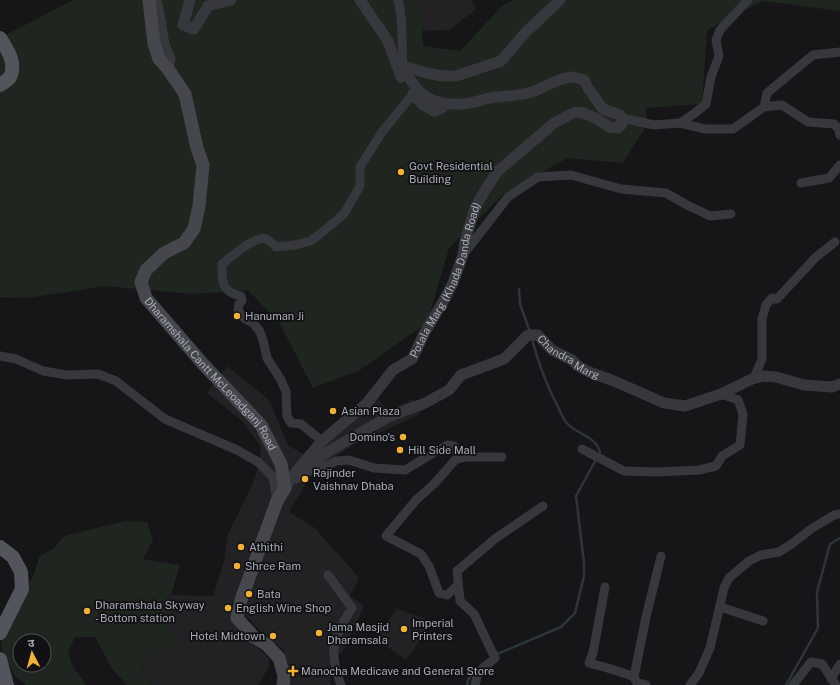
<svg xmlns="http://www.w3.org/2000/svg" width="840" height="685" viewBox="0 0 840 685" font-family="'Public Sans','Noto Sans Devanagari',sans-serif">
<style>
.built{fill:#222225}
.green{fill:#1e261f;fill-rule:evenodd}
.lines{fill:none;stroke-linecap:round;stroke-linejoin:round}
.stream{stroke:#2c353c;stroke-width:2.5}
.minor{stroke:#37383d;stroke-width:9}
.tertiary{stroke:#37383d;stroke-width:11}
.secondary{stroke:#45474d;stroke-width:13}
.primary{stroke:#53555c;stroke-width:14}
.poi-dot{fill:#f2b134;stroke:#111113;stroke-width:1.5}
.labels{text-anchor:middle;stroke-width:3.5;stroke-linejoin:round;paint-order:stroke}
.poi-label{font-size:11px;fill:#a8adb8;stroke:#111113;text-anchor:start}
.street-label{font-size:11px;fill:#a8adb8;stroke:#111113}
</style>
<rect width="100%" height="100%" fill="#161618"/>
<path class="built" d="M403 0H471L476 9 449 30 409 31Z
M227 366 269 400 288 445 303 454 373 393 389 411 413 399 420 414 355 444 314 470 289 512 315 528 359 578 350 596 364 606 342 653 331 656 330 685H286V661L283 649 261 632 245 614 244 606 231 602 233 620 249 641 269 658V667L258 685H156L144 679 140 658 175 644 163 601 171 595 213 596 224 561 228 534 254 481 259 464 261 447 242 421 207 393Z
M397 609 433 621 406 660 375 638Z"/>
<path class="green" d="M73 0H420L423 46 460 51 502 6 513 0H840V11L763 1 707 30 702 104 646 108 647 124 623 163 567 158 505 193 449 248 427 323 360 370 313 388 280 324 248 290 193 294 105 286 27 298 0 297V38Z
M126 521 147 522 153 540 143 559 180 565 171 595 163 601 175 644 140 658 144 679 156 685H127L112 669 95 637H75L68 653 74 669 87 685H26L15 676 1 649 3 624 33 577 39 557 54 548 64 536ZM20 641H44V665H20Z"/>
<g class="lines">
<path class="stream" d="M519 289 520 304 530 332
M495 655 561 627 575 613 584 576V563L576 496 600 452C596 436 575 434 566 422 562 417 560 411 557 405 546 384 538 362 532 339
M478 668 486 661
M467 685 468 680 474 672
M786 685 818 628 817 592 830 544 840 538"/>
<path class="minor" d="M398 0C404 21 401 44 403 66
M764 107 782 105 808 122 834 124 839 129 840 135
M622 118 654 125 680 123 705 129H733L764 107 767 93 813 55 840 52
M680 123 695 113 706 104 711 77 719 56 716 40 720 30 748 0
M801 183 829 178 840 165
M463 255 508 197 538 177 571 175 621 189 666 193 687 205 710 216 731 214
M0 356 16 359 43 371 67 375 98 374 116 381 165 419 237 450 258 462 273 477 277 501
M754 378 762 359V319L766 305 772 298 777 299 816 257 835 242
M322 441 301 424 291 423 287 416 286 392 281 380 267 358 263 340 259 330 253 323 244 318 238 310 239 304 242 301 241 296C221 292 222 281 222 264 230 258 255 235 266 239 269 240 273 244 276 247L295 245 310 241 320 234 344 214 360 186V167L382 132 413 94
M582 449 624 471 656 472 699 470 716 466 722 456 740 445 743 414 738 400 721 394
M308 470 309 469 315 472 336 461 349 460 374 468 405 470 447 445 454 446 460 458
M328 575 352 608C333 637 328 652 341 685
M458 585 447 595 439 593 429 566 421 554 386 536 416 500 434 484 456 459 465 457H502
M605 587 593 653 589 663C604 667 620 671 634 677L637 683 646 685
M720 607 763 621
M634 677 646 617 661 556
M831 679 840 664
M475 685 478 673 495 658 474 614 460 601 457 571 496 538 543 506
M690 685 699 673 710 648 724 588 729 578 749 561 761 555 779 552 793 543 811 529 834 515 840 514
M793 685 811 662 822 664 836 685"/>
<g class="tertiary">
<path d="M156 0 161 25 164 45 170 59 168 69"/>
<path d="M190 0 183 25 194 29 208 6 231 0"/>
<path d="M360 0 388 41 401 77"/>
<path d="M413 94 423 105 434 111 442 108 445 104"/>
<path id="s1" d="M296 478 329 451 390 416 423 404 449 390 461 375 504 359 528 335H538L552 350 572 360 578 366 589 372 614 381 664 403 685 406 721 394 752 379 763 376 776 377 804 385 832 387 840 384"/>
<path id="s2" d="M285 488 295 473 322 441 367 403 393 370 412 359 425 332 443 302 453 283 463 255 465 241 475 208 484 192 497 172 554 123 575 112 584 113 599 120 609 127 618 128 622 124V118L620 115 603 109 588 88 584 80C580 79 576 77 572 77 558 78 545 87 532 92 518 96 504 96 489 98 480 100 471 104 462 104 430 106 416 94 403 66L427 73 442 76H456L501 61 526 32 560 0"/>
</g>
<path class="secondary" id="s3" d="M149 0 154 44 159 59 168 69 185 94 197 148 203 165 199 206 194 229 184 243 164 253 146 270 141 282 146 298 203 364 261 425 281 464 285 488 277 501 241 600 237 618 254 637 267 645 279 658 284 676 283 685"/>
<path class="primary" d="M0 38C7 49 17 63 10 77 8 80 3 83 0 85
M0 547 13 557 21 572 22 589 0 633
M0 659 7 685"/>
</g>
<g class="poi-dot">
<circle cx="401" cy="172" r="4"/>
<circle cx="237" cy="316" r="4"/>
<circle cx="333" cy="411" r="4"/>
<circle cx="403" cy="437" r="4"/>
<circle cx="400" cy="450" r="4"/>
<circle cx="305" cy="479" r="4"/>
<circle cx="241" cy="547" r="4"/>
<circle cx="237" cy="566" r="4"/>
<circle cx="249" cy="594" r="4"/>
<circle cx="228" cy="608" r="4"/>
<circle cx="87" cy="611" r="4"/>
<circle cx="404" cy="629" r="4"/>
<circle cx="319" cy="633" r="4"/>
<circle cx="273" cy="636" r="4"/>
<path d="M291 665h4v4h4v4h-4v4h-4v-4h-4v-4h4z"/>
</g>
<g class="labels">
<g class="poi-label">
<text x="409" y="170">Govt Residential<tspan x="409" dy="13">Building</tspan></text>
<text x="245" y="320">Hanuman Ji</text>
<text x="341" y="415">Asian Plaza</text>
<text x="395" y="441" text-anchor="end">Domino's</text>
<text x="408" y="454">Hill Side Mall</text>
<text x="313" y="477">Rajinder<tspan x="313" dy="13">Vaishnav Dhaba</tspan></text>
<text x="249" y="551">Athithi</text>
<text x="245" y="570">Shree Ram</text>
<text x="257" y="598">Bata</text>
<text x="95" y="609">Dharamshala Skyway<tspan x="95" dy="13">- Bottom station</tspan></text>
<text x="236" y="612">English Wine Shop</text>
<text x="412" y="627">Imperial<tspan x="412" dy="13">Printers</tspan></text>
<text x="327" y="631">Jama Masjid<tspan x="327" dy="13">Dharamsala</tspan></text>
<text x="265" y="640" text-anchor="end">Hotel Midtown</text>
<text x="301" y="675">Manocha Medicave and General Store</text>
</g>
<g class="street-label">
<text dy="4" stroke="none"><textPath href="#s2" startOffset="269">Potala Marg (Khada Danda Road)</textPath></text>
<text dy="4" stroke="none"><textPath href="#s1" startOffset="325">Chandra Marg</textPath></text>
<text dy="4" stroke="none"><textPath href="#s3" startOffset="436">Dharamshala Cantt McLeoadganj Road</textPath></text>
</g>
</g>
<g transform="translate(32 653) rotate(354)"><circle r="19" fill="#111113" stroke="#4d4f55"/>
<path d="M0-3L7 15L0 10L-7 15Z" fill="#f2b134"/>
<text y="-6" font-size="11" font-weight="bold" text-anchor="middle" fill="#a8adb8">उ</text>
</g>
</svg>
